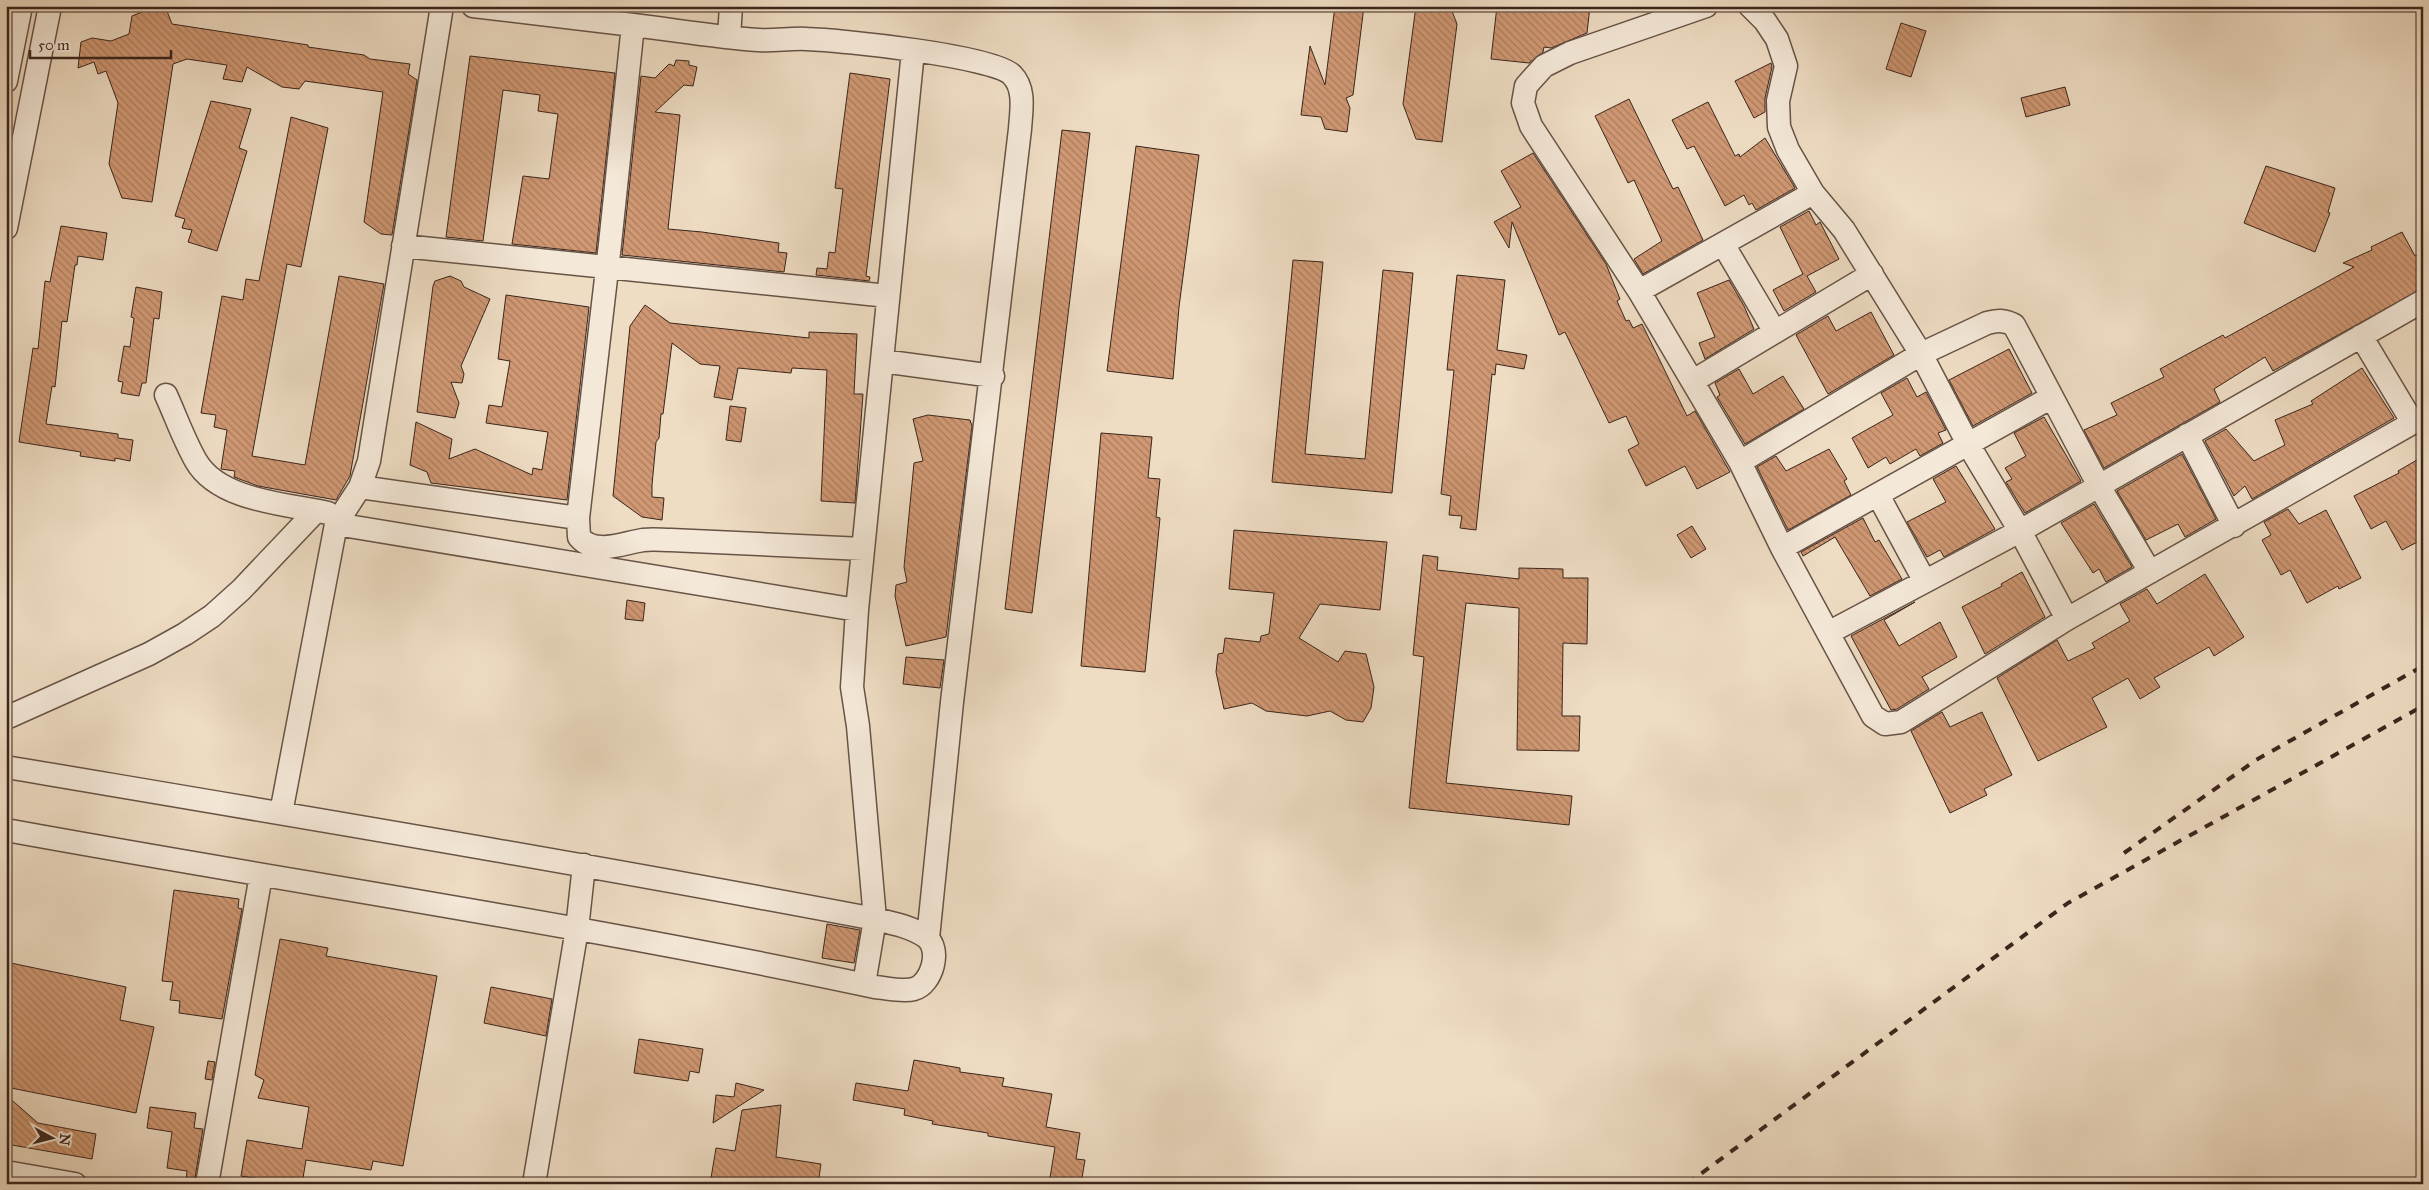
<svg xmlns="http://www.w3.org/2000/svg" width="2429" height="1190" viewBox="0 0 2429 1190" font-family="'IM FELL Great Primer',serif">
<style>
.building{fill:url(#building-back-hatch);stroke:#3a251c}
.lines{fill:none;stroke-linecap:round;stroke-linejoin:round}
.minor-casing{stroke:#675346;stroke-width:25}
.minor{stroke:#f4e8d8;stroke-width:22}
.rail{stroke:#3a251c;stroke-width:4;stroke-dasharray:9 9;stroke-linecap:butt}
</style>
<defs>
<pattern id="building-back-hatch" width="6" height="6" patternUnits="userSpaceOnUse" patternTransform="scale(1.25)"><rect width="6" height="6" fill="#d09873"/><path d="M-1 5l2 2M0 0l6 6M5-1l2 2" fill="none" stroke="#aa7c5e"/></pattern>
</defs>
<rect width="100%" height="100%" fill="#eedcc3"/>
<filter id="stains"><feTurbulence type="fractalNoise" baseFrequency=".004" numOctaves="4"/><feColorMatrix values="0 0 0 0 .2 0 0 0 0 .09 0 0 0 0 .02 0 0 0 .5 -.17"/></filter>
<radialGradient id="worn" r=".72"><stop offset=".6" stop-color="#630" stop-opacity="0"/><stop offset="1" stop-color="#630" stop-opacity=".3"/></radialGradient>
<path class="building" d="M157 6H165L172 24 308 45V47L364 55 370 59 410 64 408 74 417 80 392 235 381 234 364 222 383 92 305 81 299 89 282 87 247 67 242 82 223 79 227 65 187 59 173 64 152 202 122 198 109 164 118 103 106 71 98 74 94 62 78 68 81 42 92 38 111 41 129 34 132 16Z
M1335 6H1364L1353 95 1346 98 1350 108 1347 132 1325 129 1321 117 1301 115 1310 46 1325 85Z
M1416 6H1450L1457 24 1442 142 1416 139 1403 104Z
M1497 6H1590L1587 33 1551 48 1544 47 1543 52 1529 63 1491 59Z
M1901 23 1926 31 1911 77 1886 69Z
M470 56 615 73 596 253 512 244 523 176 549 179 558 114 538 111 540 95 503 90 483 241 446 237Z
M676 60 689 61V65L697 67 693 86 684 85 655 112 680 115 668 229 702 232 779 243 778 252 787 253 784 272 622 255 641 76 655 78 669 64 674 66Z
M1771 63 1772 67 1765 98V112L1754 118 1735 81Z
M850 73 890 79 866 276 870 277 869 281 816 275 817 268 827 269 829 252 835 253 843 189 835 188Z
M2065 87 2070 105 2026 117 2021 98Z
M1629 99 1673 189 1678 187 1703 240 1643 274 1634 259 1662 241 1634 180 1628 183 1595 116Z
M211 101 251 109 239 148 247 151 217 251 188 242 192 230 182 228 185 219 175 216Z
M1708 102 1735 156 1739 154 1740 157 1765 138 1795 188 1756 210 1752 203 1749 205 1744 195 1725 206 1694 146 1687 149 1672 120Z
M291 117 328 128 301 267 287 264 252 456 305 465 339 276 384 284 350 476 336 500 258 486 234 477 235 471 221 469 227 430 214 427 216 415 201 413 222 296 243 300 246 279 259 281Z
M1062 130 1090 133 1032 613 1005 609Z
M1136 146 1199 155 1179 307 1173 379 1107 371Z
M1533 153 1606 264 1620 299 1617 301 1626 321 1629 320 1633 328 1642 324 1687 416 1695 411 1730 472 1697 489 1685 466 1646 486 1628 450 1639 444 1626 416 1609 423 1565 332 1559 335 1512 222 1509 248 1494 222 1521 207 1501 171Z
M2266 166 2335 188 2328 212 2330 213 2315 252 2244 223Z
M1809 211 1816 225 1820 222 1839 259 1807 276 1816 292 1784 311 1773 290 1803 274 1780 227Z
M61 226 107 233 103 260 78 256 77 265H75L67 322 62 321 55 387 52 386 46 424 118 434V438L133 440 130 461 115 458V461L80 456 81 452 19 442 33 348 38 349 45 281 50 282Z
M2402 232 2415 256 2418 255 2423 265V288L2273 371 2265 357 2214 389 2220 402 2104 468 2084 430 2117 415 2111 403 2164 377 2160 369 2223 335 2225 338 2354 267 2343 263 2372 250 2371 247Z
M1293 260 1323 262 1305 454 1365 459 1383 270 1413 273 1392 493 1272 482Z
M1457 275 1505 280 1497 350 1527 355 1524 369 1496 364 1495 375 1492 374 1476 530 1460 528 1462 516 1449 515 1451 496 1441 494 1454 370H1447Z
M450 276 461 281 464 287 490 299 461 366 464 374 462 383 451 382 459 403 455 418 417 412 433 286 435 281Z
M1729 280 1744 306 1754 329 1705 359 1699 343 1715 337 1697 293Z
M136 287 162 292 159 319 154 318 146 383H142L139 396 121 393 123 382 118 381 124 346 130 347 134 318 131 317Z
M506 295 589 307 567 500 431 483 427 472 410 465 416 422 452 439 449 459 475 449 532 475 533 468 542 470 548 432 486 423 489 405 502 407 510 361 498 359Z
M645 305 670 323 809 338V332L857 334 854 394H863L855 503 821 501 827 370 792 368 791 373 738 368 732 400 714 397 720 366 700 364 672 343 663 414H661L659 438 656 442 652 485V497L664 498 662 520 642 517 613 496 630 326Z
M1871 312 1894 355 1828 394 1796 335 1828 316 1836 331Z
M2009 349 2032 393 1973 426 1949 380Z
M2362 368 2394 418 2252 499 2245 486 2234 496 2205 441 2226 429 2254 461 2285 445 2275 420 2313 404 2311 401Z
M1739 369 1753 394 1783 376 1804 409 1745 444 1717 397 1720 395 1715 383Z
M1907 378 1917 397 1926 392 1946 430 1938 433 1943 443 1920 456 1916 449 1890 464 1886 457 1868 468 1852 438 1893 415 1881 393Z
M730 406 746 408 741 442 726 440Z
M928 415 970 420 972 426 946 637 906 646 895 596 896 585 907 582 904 567 914 463 923 461 913 419Z
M2044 417 2081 481 2025 513 2006 482 2012 479 2005 468 2026 456 2014 433Z
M1101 433 1152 437 1148 478 1160 479 1156 517 1160 518 1145 672 1081 666Z
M1829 449 1847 479 1844 481 1851 495 1788 530 1757 467 1776 456 1786 471Z
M2182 454 2216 519 2185 537 2178 524 2146 540 2117 491Z
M2417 460 2423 470V539L2402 550 2386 521 2371 529 2354 496 2399 473 2398 471Z
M1956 466 1995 529 1944 557 1940 550 1927 557 1907 522 1946 502 1933 479Z
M2094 504 2132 567 2106 582 2099 569 2093 573 2061 523Z
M2288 509 2299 524 2326 510 2361 578 2339 589 2338 586 2307 603 2290 570 2281 575 2262 540 2271 535 2264 522Z
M1863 518 1875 542 1879 540 1902 579 1870 596 1835 537 1803 556 1801 552Z
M1692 526 1706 549 1691 558 1677 535Z
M1234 530 1387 542 1380 610 1320 604 1299 638 1338 662 1345 651 1366 654 1374 687 1371 708 1363 722 1346 720 1330 711 1307 716 1266 711 1252 703 1224 709 1216 672 1218 654 1223 653 1225 638 1260 642 1261 636 1269 634 1274 593 1229 589Z
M1423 555 1438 557 1437 570 1519 579V568L1563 569V578H1588L1587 644 1563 643 1562 716H1580L1579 751 1517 750 1519 608 1466 603 1446 783 1572 796 1569 825 1409 808 1424 657 1413 655Z
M2022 572 2045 617 1985 654 1962 607 2002 586 2001 584Z
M2205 574 2244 637 2214 656 2209 647 2154 678 2160 687 2140 699 2128 678 2092 698 2107 727 2038 761 1997 678 2057 640 2068 661 2095 648 2092 643 2130 621 2120 604 2147 589 2157 604Z
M627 600 645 603 643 621 625 619Z
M1915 602 1884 620 1899 646 1940 622 1957 657 1922 677 1929 689 1897 709 1891 710 1851 636Z
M906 657 944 660 940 688 903 684Z
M1942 712 1950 727 1982 712 2012 775 1984 789 1987 795 1950 813 1911 731Z
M174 890 239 899 238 908 242 909 222 1019 179 1013 180 1001 170 1000 173 982 162 981Z
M827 924 860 930 854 963 822 958Z
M280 939 328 948 326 956 437 976 403 1166 373 1161 371 1170 306 1160 302 1184H264L265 1180 241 1176 247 1140 302 1149 309 1107 258 1098 264 1080 255 1075Z
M6 962 126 987 120 1020 154 1027 136 1113 6 1087Z
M491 987 552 999 546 1036 484 1023Z
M639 1039 703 1049 699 1073 690 1071 688 1081 634 1073Z
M914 1060 960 1068V1072L1004 1078 1002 1086 1052 1094 1046 1127 1080 1133 1076 1159 1085 1160 1081 1184H1049L1055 1147 988 1136V1133L932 1124 933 1121 904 1115 905 1109 853 1100 856 1083 908 1091Z
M208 1061 215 1062 212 1080 205 1079Z
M736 1083 764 1090 713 1123 716 1095 734 1097Z
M6 1095 38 1123 96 1134 92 1159 6 1144Z
M781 1105 776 1157 821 1164 818 1184H710L716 1148 735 1151 742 1110Z
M150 1107 196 1113 194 1128 203 1129 194 1184 186 1183 187 1171 167 1168 172 1132 147 1128Z"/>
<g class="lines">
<g class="minor-casing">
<path id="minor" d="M442 6 369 461 360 487 578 518 610 244 633 25 473 6
M1706 6 1570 53 1544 66 1526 86 1523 103 1531 126 1639 291 1740 462 1782 548 1873 716 1885 724 1901 722 2067 619 2423 417
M1750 6 1765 21 1777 39 1786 66 1778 101 1779 127 1788 150 1813 193 1844 230 1921 354 1968 444 2020 531 2067 619
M633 25C675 30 716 37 758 40 775 41 791 38 807 39 839 40 995 56 1012 75 1026 89 1021 112 1020 129L952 702 928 938
M729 37 731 6
M6 81 21 6
M6 228 50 6
M1723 244 1775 332
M403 246 888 296
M1639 291 1813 193
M2361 336 2413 423
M882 361 993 376
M1693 381 1872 274
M166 395C176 417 184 440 196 461 219 501 287 504 328 513
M2187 435 2234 526
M1740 462 1921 354 1987 323C1997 320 2004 320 2014 325L2099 486 2150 572
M1878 495 1924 580
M578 518 579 537C595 556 623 543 643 540 653 539 662 540 671 540L863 549
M336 524 360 487
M1782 548 2052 397
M1828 633 2020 531 2423 301
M6 718 149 654 185 634 212 616 241 590 316 511
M6 767C296 816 586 864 875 919 892 923 912 927 926 937 942 949 932 984 914 989 902 992 887 988 875 987 587 925 296 883 6 830
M281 813 336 524 857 610
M864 984 875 919 858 726 852 687 857 610 913 51
M6 1172 75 1184
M207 1184 261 875
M534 1184 577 929 584 865"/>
</g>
<use href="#minor" class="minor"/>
<path class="rail" d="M2124 853 2256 760 2423 666
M1687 1184 2068 903 2423 706"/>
</g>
<rect width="2429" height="1190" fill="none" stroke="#eedcc3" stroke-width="25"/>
<rect x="8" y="8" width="2414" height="1175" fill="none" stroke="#3a251c" stroke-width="2.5"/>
<rect x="12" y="12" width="2404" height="1165" fill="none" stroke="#3a251c"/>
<g transform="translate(52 1138) rotate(97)" stroke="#f4e8d8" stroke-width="4" paint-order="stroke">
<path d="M0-4L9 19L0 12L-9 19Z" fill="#3a251c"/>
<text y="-8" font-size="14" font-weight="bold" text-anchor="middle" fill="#3a251c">N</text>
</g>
<path d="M30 50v8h141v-8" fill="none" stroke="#3a251c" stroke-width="2.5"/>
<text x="38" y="50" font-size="15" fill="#3a251c" stroke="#f4e8d8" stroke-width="4" paint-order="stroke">50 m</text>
<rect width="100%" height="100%" filter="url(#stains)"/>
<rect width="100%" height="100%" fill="url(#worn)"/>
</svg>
